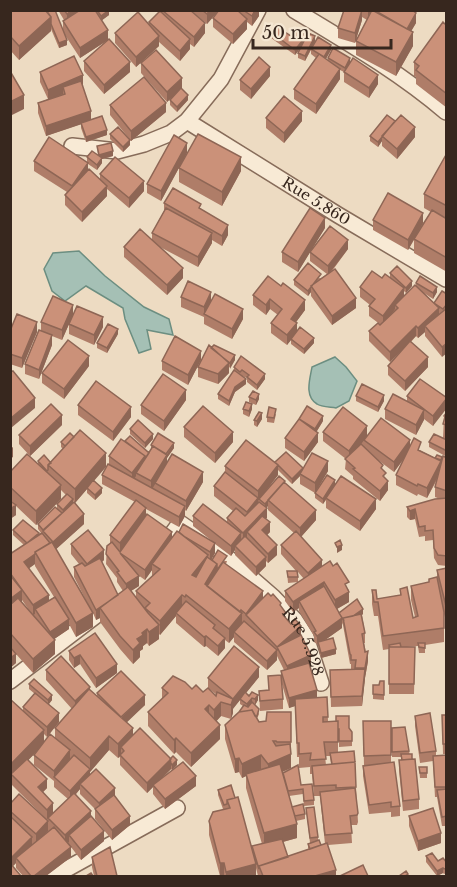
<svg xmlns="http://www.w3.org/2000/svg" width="457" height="887" viewBox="0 0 457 887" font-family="'Libre Baskerville',serif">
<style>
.water{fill:#a5c0b5;stroke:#6c8e81;stroke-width:1.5}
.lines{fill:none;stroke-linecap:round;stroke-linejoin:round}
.minor-casing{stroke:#876c5a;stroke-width:18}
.minor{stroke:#f8ead5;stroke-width:15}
.wall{fill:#af7d68;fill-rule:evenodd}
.shaded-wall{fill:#8e6655}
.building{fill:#cb9179;stroke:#8e6655;stroke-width:1.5}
.labels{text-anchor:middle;stroke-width:4.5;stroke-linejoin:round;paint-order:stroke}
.street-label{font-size:15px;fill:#37271e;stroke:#f5e7d2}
</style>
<rect width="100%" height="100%" fill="#eddbc2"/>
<path class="water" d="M79 251 105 276 144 307 169 319 173 335 147 330 151 349 139 353 125 319 123 308 86 286 65 301 52 291 44 269 53 253Z
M335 357 346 367 357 381 349 401 336 408C330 407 321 407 317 404 304 396 310 379 312 367Z"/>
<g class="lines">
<g class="minor-casing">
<g id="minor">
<path d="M294 10C347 42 399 72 446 112"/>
<path id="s1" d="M187 121 338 215 446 279"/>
<path d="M72 146 117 151 144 144 171 133 187 121 221 79 258 10"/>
<path id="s2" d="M161 549 180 523 220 551 273 597 295 620 306 637 321 683"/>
<path d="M10 681 111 604"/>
<path d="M54 876 177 808"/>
</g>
</g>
<use href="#minor" class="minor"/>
</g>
<path class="wall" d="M10 10H55L63 31V21L64 20 58 10H109V15L102 20 108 40 130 72 104 94 84 71V61L108 40 80 58 63 32 67 45 59 48 51 29V31L19 60 10 50Z
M162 10 205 33 194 47 190 44V49L180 61 159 42V46L136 67 115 43V33L149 24V22L162 13Z
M190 10H219L207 24Z
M219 10H259V16L252 26 247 22V29L233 44 213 27V18Z
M344 10H416L415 12 416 23 411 31 413 46 396 76 356 55V41L367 20 362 17V20L355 43 338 38V28Z
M447 26V108L416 84V77L414 76V62Z
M271 32 315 41 331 50 326 59 328 60V58L350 63 378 84 369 98 344 82V72L340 70V79L316 114 294 99V89L316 58 311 54V50L305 61 298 58V53L300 49 295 55 271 38Z
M141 63 182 88V89L188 100 177 112 170 105V100L171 98 167 102 141 73Z
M40 72 82 85 91 120 107 135 86 142 81 128V124L46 136 38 113V103L48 99 40 82Z
M270 76 251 99 240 90V80Z
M110 105 166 112 131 141 110 115Z
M266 118 302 121 284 143 266 128Z
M395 121 415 137 397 159 382 146V141L378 147 370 141V136Z
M110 134 130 145 123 152 110 139Z
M97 146 113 156 102 159V163L97 170 88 164V171L100 180V174L144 191 129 208 107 189V196L82 222 65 205V195L67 192 34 171V161L87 162V157L98 155Z
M187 153 161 201 147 193V184Z
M447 153V272L414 253V240L408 250 373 230V220L423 223 431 212 424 208V194Z
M179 168 241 171 222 206 179 182Z
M164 203 201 209 228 235 222 246 212 240V243L198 267 158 246 183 278 167 295 124 257V247L152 240V233L164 211Z
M325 228 310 252 348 249 332 271 356 308 332 325 311 296V292L308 296 294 285V280L321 278 327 274 310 261V252L298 272 282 262V252Z
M390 273 412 286 406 293 404 291V296L416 285V283L437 292 433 299 424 293 434 303 447 294 442 357 425 336V332L418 338 416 336 411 342 428 367 405 391 388 375V366L404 348 390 362 369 341V331L381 325 369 316V306L370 305 360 297V287L390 278Z
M268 276 305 310 296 322 297 332 314 343 304 354 291 344V339L287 345 271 333V323L278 315 270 309 266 315 253 305V295Z
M181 297 243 319 232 339 204 324V317L181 307Z
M73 315 62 340 52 336V345L39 379 25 374V364L41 331V322Z
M69 324 103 327 94 345 69 334Z
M10 331 37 332 22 368 10 364Z
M118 334 107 353 97 348V343Z
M211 348 235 360 229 368V373L218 384 198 377V367Z
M201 360 188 385 162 370V361Z
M89 366 64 399 42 383V373Z
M234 367 265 379 257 390 247 382V378L242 376 246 384 235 392 229 406 218 399V394L234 370Z
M356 396 384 401 378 412 356 401Z
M407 396 447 398 433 426 424 419 416 435 385 419V409L407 401Z
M249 397 259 399 256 405 249 402Z
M186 400 164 431 141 414V405Z
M78 405 131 417 113 441 78 415Z
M243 409H252L249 417 243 414Z
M447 412V439L443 438 444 416Z
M276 414 274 423 267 422V417Z
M262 419 257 427 254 425V420Z
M323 421 317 431 318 442 304 461 285 448V438Z
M62 425 30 456 19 444V435Z
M184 427 233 442 215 463 184 437Z
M130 429 153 439 145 448 130 434Z
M323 432 367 435 410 445 435 458H447V566L438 565 434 558 433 540 425 541V536L419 537 415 519 410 520 407 517V507L440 499 435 497V487L438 478 427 498 418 494 417 496 396 485V475L403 460 394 472 378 460 383 471 388 490 380 501 353 479V476L345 469 346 459 323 441Z
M447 440V457L429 447V442Z
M125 441 149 453 151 450V445L174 448 167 458V463L203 482 186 511 185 510V516L179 527 146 509V516L172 537 179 532 212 541 193 526V516L227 523V518L233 511 214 496V486L225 472V466L275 463 303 470 328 471 315 493 300 484V476L292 484 278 470V475L262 496 285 483 316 520 301 537 322 566 349 590V602L337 609 339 613 363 614 362 615 365 633V643H364L368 661 365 678 362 706 331 707 330 670H351V664H350L343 625 342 623V628L325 640 336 654 321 658 318 645 314 642V636L299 611V608L293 612 285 601V591L304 579 298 572V582L288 583 287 571H296L281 554V545L294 533 268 510V506L266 508V519L270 532 267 535 277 555 268 563 266 561V566L256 576 235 555V550L231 556 215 544V553L211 560 227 561 226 564 263 599 281 607 286 618 301 635 311 664 310 665 317 698 327 697 328 721 349 728 352 741V746L339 747V734H338V752L356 787 358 822 357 825H351L352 843 328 845 336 876H258L256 868V876H220L209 835V821L223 809 218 795V790L231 785 252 850V846L262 844 246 788V776L242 778 239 772 235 773 225 739V725L239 712 243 706 240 704V700L233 708V713L231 719 221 716 216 721 220 739 191 767 176 752 174 754 148 726V712L162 699V688L192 689 216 696 217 695 208 688V678L259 677 246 693 258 700 255 705 259 714 257 719 259 722 266 721 291 712V768L282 772 301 785 314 800V805L304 806 303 794 289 796 292 807 305 814V819L296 821 297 838 283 842 288 857 308 850V844L310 843 306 808 318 837V841L321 845 325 844 320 796H314L312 774H310V767L299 768V757H297L295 706 289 708 281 681V671L284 670 277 656V660L267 670 234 642V637L229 643 225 640V648L218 656 206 646 204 647 176 623V616L160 635 159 634V639L149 646 147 643 143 646V649L140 651V657L133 664 120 649 100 622V618L96 620 93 613V627L76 637 69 624V629L54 639 55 654 33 673 16 654V663L10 668V554L24 545 13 535V530L39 534 41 533 38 529V524L57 508V504L66 495 61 490V499L36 525 16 506V515L10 519V472L38 464V461L51 463 63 449 61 447V442L94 480 102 493 95 500 87 493V489L75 503 73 501V503L84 524 56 549 91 610 74 577V567L79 564 71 554V544L104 560 102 562 118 595 123 591 117 582V578L106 564 107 546 110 544V535L135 502 102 484V475L109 465V456ZM35 564V566L54 597 49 601 29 568ZM152 570V576L136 591V598L131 591 139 586 138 575 145 580ZM22 600 31 613 22 603ZM325 756H330L331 764 326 765Z
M335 485 376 509 360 531 326 508V500L323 504 315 498V493Z
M447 568V624L444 614V642L425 645V653H419L418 646 407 647H415L414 694H389V649L383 650 378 616H374L372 604V590L377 599 400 595V589L413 618 415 617 411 600V586L429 582V579L437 580V570Z
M69 651 117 664V673L96 688 80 664 74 668 69 660Z
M46 670 90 690 97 696V693L145 705 126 722 133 736 177 765 172 770 171 769 162 778 196 786 165 809 153 794V787L147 793 120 765V757L118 758 109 750 90 772V775L115 796 130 825 112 840 95 819V809L80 794V789L76 794 91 816 104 841 81 860 71 847V857L46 876H23L16 868V863L13 866 10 876V804L43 816 11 784 10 699 23 711V707L35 694 29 689V684L52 700 49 704 59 722 47 737 44 734V742L55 738V728L72 709 46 680ZM37 751 34 755V765L54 781V780V787L68 799 53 813 43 792 47 788 28 760Z
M268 676 283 699V709L260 711 259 691 269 690Z
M384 681V700L373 699V685H379Z
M442 715H447V754H443Z
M415 716 436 751V756L447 755V826H442L437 797H435L433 761 420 763 415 726Z
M363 721H391V762L400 806V816L391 817V812L369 814 363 776V766L370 765H364Z
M392 728 409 751 419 799V809L403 811 399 770V760H401V757H392Z
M419 767H427V778H420Z
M409 816 441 843 418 851 409 826Z
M426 856 438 861 447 863V873L444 874 443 873 437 876 426 862Z
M92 857 117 876H94L92 867Z"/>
<path class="shaded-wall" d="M72 10H87L67 24V14Z
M109 10V15L101 21V16Z
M210 10H219L207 24V14Z
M255 10H259V16L252 26V16Z
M362 10V20L355 43V33Z
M369 10H373L368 21V11Z
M416 13V23L406 40V30Z
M51 17V31L19 60V46Z
M247 19V29L233 44V34Z
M205 23V33L194 47V37Z
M108 30V40L80 58V48Z
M413 32V46L396 76V62Z
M159 36V46L136 67V57Z
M306 36V41L295 55V50Z
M315 36V41L305 61V56Z
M190 39V49L180 61V51Z
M67 40V45L59 48V43Z
M331 45V50L324 62V57Z
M350 58V63L345 73V68Z
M130 62V72L104 94V85Z
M270 67V76L251 99V89Z
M340 69V79L316 114V104Z
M83 75V85L63 87V94L48 100V90Z
M378 75V84L369 98V88Z
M182 78V88L167 102V92Z
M24 95V109L10 116V102Z
M188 95V100L177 112V107Z
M166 103V112L131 141V131Z
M91 111V121L46 136V126Z
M302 111V121L284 143V133Z
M415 127V137L397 159V149Z
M107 130V135L86 142V137Z
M382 136V141L378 147V142Z
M130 140V145L123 152V147Z
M187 143V153L161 201V191Z
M113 151V156L102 159V163L97 170V165L99 160V155Z
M241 157V171L222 206V192Z
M88 163V173L72 186Z
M144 181V191L129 208V198Z
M107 186V196L82 222V212Z
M423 213V223L408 250V240Z
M325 218V228L298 272V262Z
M228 225V235L222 246V236Z
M212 233V243L198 267V257Z
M348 240V249L328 275V266Z
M183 268V278L167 295V285Z
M412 281V286L406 293V288Z
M311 287V292L308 296V291Z
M437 287V292L433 299V293Z
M404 288V298L395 305V309L383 326V316Z
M211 292V302L204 314V307Z
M356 298V308L332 325V316Z
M270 299V309L266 315V305Z
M305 300V310L291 329V319Z
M73 305V315L62 340V330Z
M439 308V318L425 326V332L418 338V328Z
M243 309V319L232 339V329Z
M103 317V327L94 345V335Z
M37 322V332L22 368V358Z
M297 323V333L287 345V335Z
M416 326V336L390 362V352Z
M118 329V334L107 353V348Z
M52 335V345L39 379V370Z
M314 338V343L304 354V349Z
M447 343V353L442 357V347Z
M201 351V360L188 385V375Z
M235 355V360L230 369V363Z
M89 356V366L64 399V389Z
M428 357V367L405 391V381Z
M229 363V373L218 384V374Z
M265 374V379L257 390V385Z
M246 379V384L235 392 229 406V401L235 387Z
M186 390V400L164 431V421Z
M259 394V399L256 405V400Z
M384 395V401L378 412V407Z
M35 398V408L11 428V418Z
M447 398V408L433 426V416Z
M252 404V409L249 417V411Z
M131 407V417L113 441V432Z
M424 410V420L416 435V425Z
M262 413V419L257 427V421Z
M62 415V425L30 456V446Z
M323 416V421L315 434V429Z
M367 426V436L349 461V451Z
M233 432V442L215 463V453Z
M318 433V442L304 461V452Z
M153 434V439L145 448V443Z
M410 440V450L394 472V462Z
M174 443V448L167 458V464L151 491V481Z
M13 447V457L10 459V449Z
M106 453V467L75 503V489Z
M145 456V466L136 473V476L132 482V473Z
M442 457 441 470 427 498V488Z
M328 461V471L315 493V483Z
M278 465V475L258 501V491Z
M303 468V473L300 474V476L292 484V479Z
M203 472V482L186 511V501Z
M335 480V485L323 504V499Z
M388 481V490L380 501V491Z
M61 485V499L36 525V511Z
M102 488V493L95 500V495Z
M258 498V508L247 522V512Z
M73 499V504L63 515V510Z
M376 499V509L360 531V521Z
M268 500V506L265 509V504Z
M16 505V515L10 519V509Z
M185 506V516L179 527V517Z
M146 508V517L120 553V543Z
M267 508V518L251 535 247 532V539L243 543V533Z
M415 509V519L410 520V511Z
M316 510V520L300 538V528Z
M84 514V524L53 552V542Z
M270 522V532L262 540V530Z
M172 532V542L152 564V570L145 580V570Z
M241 533V543L235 546V550L231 556V546Z
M215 543V553L210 562V552Z
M277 545V555L268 563V554Z
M342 545V550L337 553V547Z
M104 550V560L87 574V564Z
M35 554V564L24 572V562Z
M208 555V569L192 589V575Z
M266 557V566L256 576V567Z
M322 560V569L308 583V573Z
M217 564V578L210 590 205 584Z
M139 576V586L126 594V584Z
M324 582V591L299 601V608L293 612V602Z
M22 590V604L10 613V599Z
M263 591V601L246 615V624V614Z
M349 592V602L335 610V600Z
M49 595V605L35 609V614L33 615V605Z
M182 595V609L176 613V616L160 635V621Z
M100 608V618L96 620V610Z
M363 609V614L345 627V622Z
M241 610V615L242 613V627L234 632V637L229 643V629Z
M93 613V627L76 637V623Z
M342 618V628L318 645V642L317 646V636Z
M69 619V629L50 642V632Z
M159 625V639L149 646V632Z
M301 626V636L277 647V660L267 670V661L277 650V647Z
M147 629V643L143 646V649L140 651V657L133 664V650L137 639 142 633Z
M206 636V646L204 647V637Z
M225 638V648L218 656V646Z
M55 640V654L33 673V659Z
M336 649V654L321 658V653Z
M368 651V661L365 678V668Z
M16 654V663L10 668V658Z
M80 655V664L74 668V658Z
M311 655V664L287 676V666Z
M117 664V673L96 688V678Z
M259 667V677L241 699H240V700L233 709V699Z
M365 669V679L362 706V696Z
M90 687V697L75 711V701Z
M317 690V699L289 708V698Z
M52 695V700L48 705V700Z
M145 695V705L121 728V718Z
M258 695V700L255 705V699Z
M252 698V703L247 709V704Z
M233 699V713L231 719V705Z
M221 702V716L214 724V710Z
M209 705V719L205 709Z
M291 712V768L268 778V764L291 754Z
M59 713V722L47 737V727Z
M220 725V739L191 767V753Z
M133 728V742L121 747V755L118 758V744Z
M44 730V744L13 776 11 774 10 779V765Z
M109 736V750L90 772V779L80 784V789L70 801V791L90 769V758Z
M176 738V752L174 754V740Z
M70 750V760L54 777V781V771Z
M261 755V769L242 778V764Z
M239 758V772L235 773V759Z
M171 759V769L154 786 153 785V787L147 793V783Z
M177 760V765L172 770V765Z
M196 776V786L165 809V799Z
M47 779V788L38 797V787Z
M115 788V798L99 813V803Z
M53 803V813L47 819V810Z
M91 811V821L69 835V842L65 845V835Z
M130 816V825L112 840V830Z
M48 821V831L36 844V834Z
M297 824V838L264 847V833Z
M104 831V841L81 860V850Z
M441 833V843L418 851V841Z
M32 837V847L16 858V863L12 867V857Z
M71 847V857L46 876H34Z
M220 863H224V876H220Z
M256 864V876H226V872Z
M443 868V873L437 876V871Z
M336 870V876H315Z"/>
<path class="building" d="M10 10H45L51 17 19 46 10 36Z
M46 10H55L67 40 59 43 51 24V17Z
M64 10H72L67 14Z
M80 10H95L108 30 80 48 63 21Z
M97 10H109L101 16Z
M162 10H190L205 23 194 37Z
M202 10H210L207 14Z
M219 10H237L247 19 233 34 213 18Z
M243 10H255L252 16Z
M344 10H362L355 33 338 28Z
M372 10 413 32 396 62 356 41Z
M374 10H412L416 13 407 29Z
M160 11 190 39 180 51 149 22Z
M138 12 159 36 136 57 115 33Z
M443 22 447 26V94L416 70 419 66 414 62Z
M276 26 291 36 296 28 306 36 295 50 271 32Z
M308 33 315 36 305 56 298 53Z
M318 37 331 45 324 57 311 49Z
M109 39 130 62 104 85 84 61Z
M333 48 350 58 345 68 328 58Z
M156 50 182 78 167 92 141 63Z
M319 54 340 69 316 104 294 89Z
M74 56 83 75 48 90 40 72Z
M259 57 270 67 251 89 240 80Z
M353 58 378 75 369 88 344 72Z
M10 71 24 95 10 102Z
M144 77 166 103 131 131 110 105Z
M81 81 91 111 46 126 38 103 65 94 63 87Z
M181 88 188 95 177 107 170 100Z
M284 96 302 111 284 133 266 118Z
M387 115 395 121 378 142 370 136Z
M401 115 415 127 397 149 382 136Z
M102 116 107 130 86 137 81 123Z
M118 127 130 140 123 147 110 134Z
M198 134 241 157 222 192 179 168Z
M174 135 187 143 161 191 147 184Z
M49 137 88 163 72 186 34 161Z
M111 143 113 151 99 155 97 146Z
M92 151 102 158 97 165 87 157Z
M447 153V206L424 194Z
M115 157 144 181 129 198 100 174Z
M89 169 107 186 82 212 65 195Z
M173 188 201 204 199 208 228 225 222 236 164 203Z
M388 193 423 213 408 240 373 220Z
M166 208 212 233 198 257 152 233Z
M310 208 325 218 298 262 282 252Z
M432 210 447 219V258L414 239Z
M330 226 348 240 328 266 310 252Z
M140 229 183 268 167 285 124 247Z
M308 263 321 274 308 291 294 280Z
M397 266 412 281 406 288 390 273Z
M335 269 356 298 332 316 311 286Z
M372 271 382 278 385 274 404 288 383 316 369 306 375 299 360 287Z
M268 276 281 286 283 283 305 300 291 319 297 323 287 335 271 323 282 309 270 299 266 305 253 295Z
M420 276 437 287 433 293 416 283Z
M188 281 211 292 204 307 181 297Z
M415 285 439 308 418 328 416 326 390 352 369 331 378 323 380 325 398 308 395 305Z
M442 291 447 294V304L443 309 434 303Z
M215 294 243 309 232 329 204 314Z
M53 296 73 305 62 330 41 322Z
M77 306 103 317 94 335 69 324Z
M447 308V343L442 347 425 326Z
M17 314 37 322 22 358 10 354V331Z
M108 324 118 329 107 348 97 343Z
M300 327 314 338 304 349 291 339Z
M39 330 52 335 39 370 25 364Z
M175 336 201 351 188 375 162 361Z
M68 340 89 356 64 389 42 373Z
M410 341 428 357 405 381 388 366Z
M209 345 229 363 218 374 198 367Z
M214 345 235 355 230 363 211 348Z
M241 356 265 374 257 385 247 377 249 375 242 370 240 372 234 367Z
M234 370 246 379 235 387 229 401 218 394Z
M13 371 35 398 11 418 10 372Z
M163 374 186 390 164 421 141 405Z
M420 379 447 398 433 416 407 396Z
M96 381 131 407 113 432 78 405Z
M362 384 384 395 378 407 356 396Z
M253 391 259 394 256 400 249 397Z
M393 394 424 410 416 425 385 409Z
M246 402 252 404 249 411 243 409Z
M51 404 62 415 30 446 19 435Z
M203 406 233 432 215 453 184 427Z
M307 406 323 416 315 429 299 419Z
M269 407 276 409 274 418 267 417Z
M343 407 367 426 349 451 323 432Z
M259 412 262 413 257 421 254 420Z
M447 412V425L443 424 445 417 444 416Z
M381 418 410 440 394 462 364 440Z
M299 419 318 433 304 452 285 438Z
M138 420 153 434 145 443 130 429Z
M80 430 106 453 75 489 48 465Z
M70 433 74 437 65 446 61 442Z
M158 433 174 443 166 454 151 445Z
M434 434 447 440V451L429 442Z
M130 436 149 453 145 459V456L125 441Z
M414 438 421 442 418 450 441 461 427 488 418 484 417 486 396 475Z
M121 439 145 456 132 473 109 456Z
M246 440 278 465 258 491 225 466Z
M361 444 383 465 381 468 386 473 383 476 388 481 380 491 353 469 355 468 345 459Z
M153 446 167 455 151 481 136 473Z
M286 452 303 468 292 479 275 462Z
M312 453 328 461 315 483 300 474Z
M27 454 61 485 36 511 10 487V472Z
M172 454 203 472 186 501 155 483Z
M44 455 51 463 48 465V470L47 471 38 461Z
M437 455 442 457 441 460 435 458Z
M443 456 447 458V491L435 487Z
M108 464 185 506 179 517 102 475Z
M225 472 258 498 247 512 214 486Z
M327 475 335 480 323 499 315 493Z
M279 476 285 481 265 504 259 499Z
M341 476 376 499 360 521 326 498Z
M93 480 102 488 95 495 87 488Z
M284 482 316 510 300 528 268 500Z
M67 494 73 499 63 510 57 504Z
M447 498V556L438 555 434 548 433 530 425 531V526L419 527 415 509 410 511 407 507 435 499Z
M136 500 146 508 120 543 110 535Z
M10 501 16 505 10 509Z
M74 502 84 514 53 542 43 531Z
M259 502 267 508 243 533 227 518 236 508 245 516Z
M203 504 241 533 231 546 193 516Z
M55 507 62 513 43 530 38 524Z
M147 514 172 532 145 570 120 553 139 576 126 584 117 572 119 571 106 554 107 546 112 542 120 552Z
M262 516 270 522 262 530 277 545 268 554 247 532Z
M23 520 39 533 27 543 13 530Z
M183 524 215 543 210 552 185 537 179 532Z
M88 530 104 550 87 564 71 544Z
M177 531 208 555 192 575 196 577 207 557 217 564 205 584 242 613 229 629 186 595 185 597 182 595 160 621 145 608 150 603 136 591 160 569 152 564Z
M296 531 322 560 308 573 281 545Z
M42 533 50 543 35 552V554L24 562 49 595 33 605 10 573V554Z
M245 536 266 557 256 567 235 546Z
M340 540 342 545 337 547 335 543Z
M52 542 93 613 76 623 35 552Z
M218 550 227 556 217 570V564L212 560Z
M100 558 118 595 96 610 74 567 82 563 85 566Z
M330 561 333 566 337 563 349 582 345 584 349 592 335 600 324 582 293 602 285 591Z
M223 562 263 591 246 614 241 610 240 612 207 586Z
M447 568V610L437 570Z
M287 571H297L298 577H288Z
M10 575 22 590 10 599Z
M437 577 444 612V628L383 636 378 602H374L372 590H376L377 599 401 595 400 589 407 587 413 618 418 616 411 586 429 582V579Z
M324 586 342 618 317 636 314 632 316 631 299 601Z
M128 587 148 613 159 625 149 632 147 629 142 633 143 635 137 639 140 643 133 650 120 636 100 608Z
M268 593 271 596 273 594 281 603 280 605 286 613 283 615 291 624 295 619 301 626 277 647 246 615Z
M55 597 69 619 50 632 35 609Z
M18 598 55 640 33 659 10 633V605Z
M357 599 363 609 353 616 343 618 344 621 339 613Z
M186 601 215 625 213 628 225 638 218 646 206 636 204 637 176 613Z
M361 614 365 633 362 634 365 652 368 651 365 668H355L356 660H351V655L350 654 343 618Z
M244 621 277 650 267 661 234 632Z
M95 633 117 664 96 678 80 655 74 658 69 651Z
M301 635 311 655 287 666 277 647Z
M333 638 336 649 321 653 318 642Z
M400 643 401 647H390L389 645Z
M418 643H425V648L419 647Z
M234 646 259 667 233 699 208 678Z
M10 647 16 654 10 658Z
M389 647H415L414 684H389Z
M61 656 90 687 75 701 46 670Z
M309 663 317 690 289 698 281 671Z
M365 669 362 696 331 697 330 670Z
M121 671 145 695 121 717 97 693Z
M281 675 283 699 260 701 259 691 269 690 268 676Z
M173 676 185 682 192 689 196 685 203 692 208 688 216 696 217 692 233 699 231 705 221 702 214 710 209 705 205 709 220 725 191 753 176 738 174 740 148 712 168 693 162 688Z
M34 679 52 695 48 700 29 684Z
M380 681H384V695L373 694V685H379Z
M89 689 133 728 118 744 109 736 90 758 55 728Z
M245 692 249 696 252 692 258 695 255 699 252 698 247 704 240 699Z
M35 693 59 713 47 727 23 707Z
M327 697 328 717H323V722L338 721V742H324L326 759 310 760 311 753 299 754V743H297L295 699Z
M10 699 44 730 10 765Z
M252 702 259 709 257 716H255L252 710 239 712 244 705 248 707Z
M252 710 259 722 266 721 267 712H291V742H277L276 741H273L276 746 290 744 291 754 268 764 261 755 242 764 239 758 235 759 225 725 239 712Z
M430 713 436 751 420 753 415 716Z
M442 715H447V744H443Z
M336 716H349V728L352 732V741H339V729H338V721H336Z
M363 721H391V755L364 756Z
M405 727 409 751 392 752V728Z
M140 728 171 759 147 783 120 755 124 751 121 747Z
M50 734 70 750 54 771 34 755Z
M354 751 355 762 332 764 330 753Z
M401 754H412V759L402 760Z
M74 755 90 769 70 791 54 777Z
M447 755V787H435L433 756Z
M173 756 177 760 172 765 171 763 170 759Z
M27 759 47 779 38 787 53 803 47 810 11 774Z
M415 759 419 799 403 801 399 760Z
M183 762 196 776 165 799 153 785Z
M355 762 356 787 336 788V785L314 786 312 766Z
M394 762 400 806 391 807V802L369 805 363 766Z
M280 764 297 824 264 833 246 774Z
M298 765 301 785 312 784 314 800 304 801 303 789 288 791 283 773Z
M419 767H427V773H420Z
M96 769 115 788 99 803 80 784Z
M231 785 235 798 227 800V804L224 805 218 790Z
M355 788 358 813 357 815 350 816 352 833 325 835 320 792Z
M447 789V816L442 817 437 790Z
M74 793 91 811 65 835 48 818Z
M19 794 48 821 36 834 10 811V804Z
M114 795 130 816 112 830 95 809Z
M238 797 256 864 226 872 224 863H220L209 821 213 812 230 808 227 800Z
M303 804 305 814 295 816 292 807Z
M314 807 318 837 310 838 306 808Z
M433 808 441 833 418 841 409 816Z
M10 816 32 837 12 857 10 856Z
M91 816 104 831 81 850 69 835Z
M54 827 71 847 34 876H31L16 858Z
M282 839 288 857 259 866V869L252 846Z
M319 840 321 845 310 849 308 844Z
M327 843 336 870 315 876H263L259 866Z
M110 847 117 876H97L92 857Z
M432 853 438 861 443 858 447 863V868L444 869 443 868 437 871 426 856Z
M10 863 21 876H10Z
M363 865 368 876H340Z
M406 871 408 874 405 876H399Z
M91 873 93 876H86Z"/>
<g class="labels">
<g class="street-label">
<text dy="5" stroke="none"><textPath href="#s1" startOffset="152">Rue 5.860</textPath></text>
<text dy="5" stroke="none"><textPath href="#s2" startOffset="206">Rue 5.928</textPath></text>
</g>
</g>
<rect width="457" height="887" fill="none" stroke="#37271e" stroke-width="24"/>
<path d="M253 39v9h138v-9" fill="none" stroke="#37271e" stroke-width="3"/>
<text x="262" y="39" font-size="18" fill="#37271e" stroke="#f5e7d2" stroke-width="4.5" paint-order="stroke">50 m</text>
</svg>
